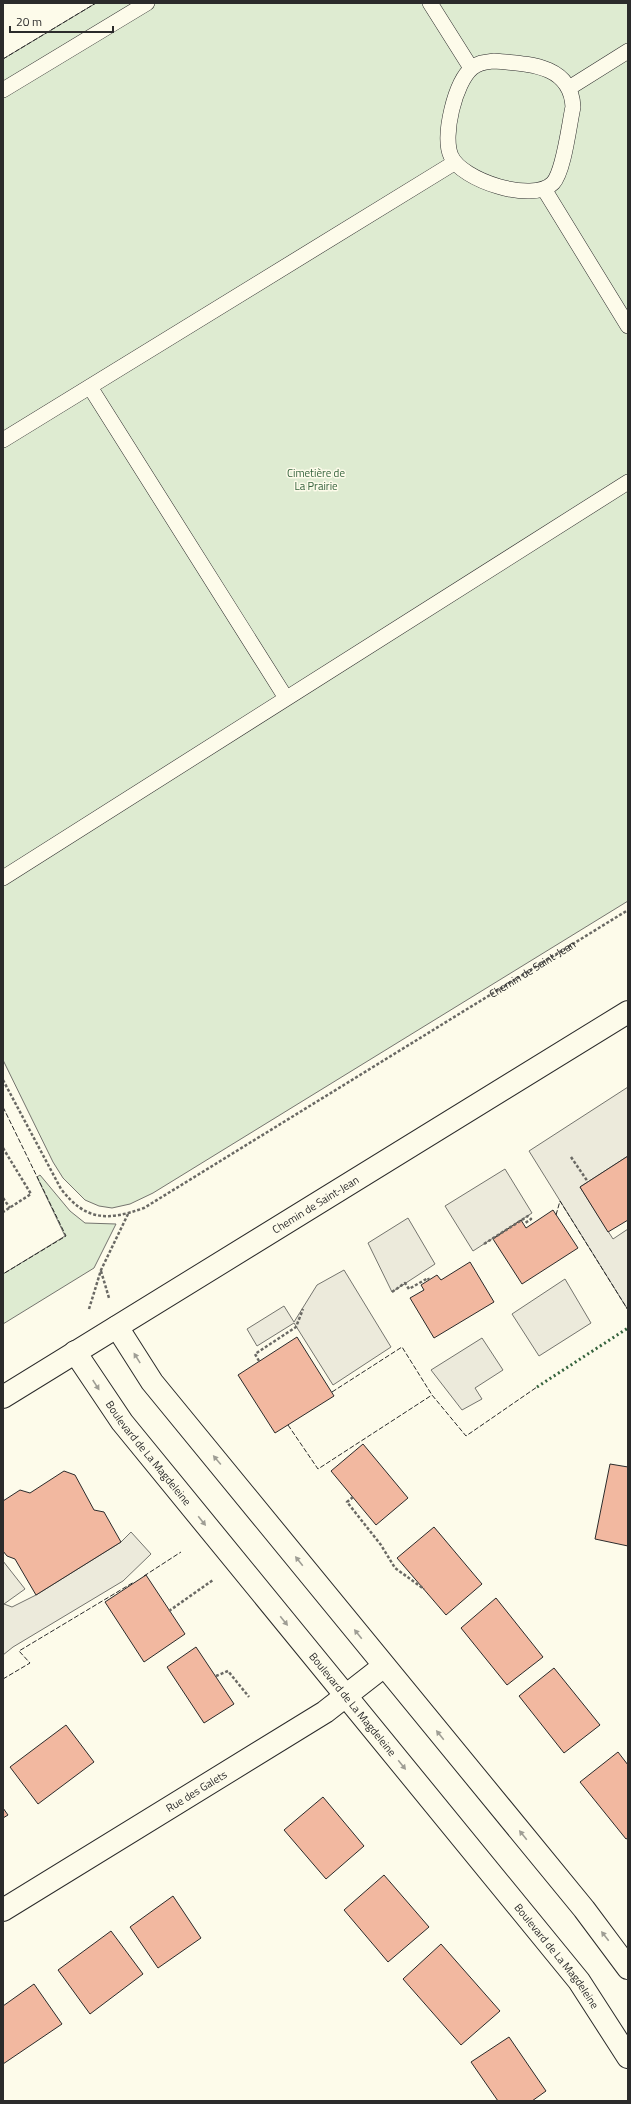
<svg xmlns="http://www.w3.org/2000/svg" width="631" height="2104" viewBox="0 0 631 2104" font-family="'Titillium Web',sans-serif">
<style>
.green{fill:#deebd1;stroke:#74746e}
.parking{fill:#eceadb;stroke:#74746e}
.building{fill:#f2b8a0;stroke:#2b2b2b}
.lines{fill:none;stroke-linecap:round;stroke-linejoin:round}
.lane-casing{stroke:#2b2b2b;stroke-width:16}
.street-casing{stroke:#2b2b2b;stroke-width:24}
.primary-casing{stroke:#2b2b2b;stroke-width:24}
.path{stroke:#6a6964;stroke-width:2.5;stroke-dasharray:3 2;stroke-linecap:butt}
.lane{stroke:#fdfbea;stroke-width:15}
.street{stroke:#fdfbea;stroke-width:22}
.primary{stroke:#fdfbea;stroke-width:22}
.hedge{stroke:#34623c;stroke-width:3;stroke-dasharray:2 3;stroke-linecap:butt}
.fence{stroke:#2b2b2b;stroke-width:1;stroke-dasharray:5 2;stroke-linecap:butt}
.oneway{fill:#9e9d94}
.labels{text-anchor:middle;stroke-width:3;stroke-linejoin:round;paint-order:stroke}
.park-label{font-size:11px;fill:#34623c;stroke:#fdfbea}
.street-label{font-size:11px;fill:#2b2b2b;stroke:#fdfbea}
</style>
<rect width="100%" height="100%" fill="#fdfbea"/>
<path class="green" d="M96 3H628V901L153 1193 130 1204 112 1208 99 1206 85 1200 63 1178 53 1162 3 1060V59Z
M40 1175 70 1211 85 1223 116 1224 94 1268 3 1324V1274L65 1236 37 1177Z"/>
<path class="parking" d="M628 1087V1156L580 1187 613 1239 628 1229V1310L529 1151Z
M505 1169 532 1213 473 1251 445 1206Z
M408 1218 435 1264 392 1292 368 1243Z
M344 1270 391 1347 333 1385 294 1323 257 1346 247 1329 284 1306 294 1322 317 1285Z
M565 1279 591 1323 539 1356 512 1314Z
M482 1338 503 1370 475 1388 482 1399 462 1410 431 1370Z
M131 1532 151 1554 123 1581 13 1647 3 1655V1561L25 1589 4 1604 12 1607 36 1595 121 1542Z"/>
<path class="building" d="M628 1156V1220L608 1232 580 1187Z
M553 1210 578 1248 522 1284 493 1239 521 1220 526 1228Z
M470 1262 494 1302 434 1338 410 1298 424 1290 421 1285 437 1275 441 1280Z
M297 1337 334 1396 275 1433 238 1375Z
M363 1444 408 1498 376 1525 331 1471Z
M610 1464 628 1467V1546L595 1539Z
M64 1471 75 1475 94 1510 104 1512 121 1542 36 1595 15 1559 7 1556 3 1551V1501L20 1490 30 1493Z
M434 1527 482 1584 446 1615 397 1558Z
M146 1575 185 1634 144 1662 105 1602Z
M496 1598 543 1657 507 1685 461 1628Z
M196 1647 234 1704 204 1723 167 1667Z
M554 1668 600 1725 564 1753 519 1696Z
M66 1725 94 1762 38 1804 10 1767Z
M618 1752 628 1765V1838L626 1839 580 1782Z
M323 1797 364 1846 326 1879 284 1830Z
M3 1808 8 1815 3 1818Z
M384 1875 429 1927 388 1962 344 1910Z
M173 1896 201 1938 158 1968 130 1927Z
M111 1931 143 1974 90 2014 58 1970Z
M441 1944 500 2011 461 2045 403 1979Z
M34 1984 62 2024 3 2064V2006Z
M509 2037 546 2091 532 2101H498L471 2062Z"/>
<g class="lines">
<g class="lane-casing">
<path id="lane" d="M430 3 471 68
M494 61C528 64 571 64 573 107 569 125 564 171 553 183 533 204 461 180 451 156 442 136 455 82 472 68 479 62 486 62 494 61Z
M569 88 628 51
M3 90 147 3
M544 189 628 326
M90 387 286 698
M3 440 454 163
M3 878 628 482"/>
</g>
<g class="street-casing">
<g id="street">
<path d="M117 1327 152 1382 584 1909 628 1968"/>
<path id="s2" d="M75 1352 122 1422 579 1981 628 2057"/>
<path id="s3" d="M3 1910 325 1712 384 1666"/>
</g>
</g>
<g class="primary-casing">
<g id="primary">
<path id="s4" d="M3 1397 628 1012"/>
</g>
</g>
<g class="path">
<path id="s1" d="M3 1080 61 1189C86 1221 107 1221 144 1208L628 910"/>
<path d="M3 1148 31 1194 3 1212"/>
<path d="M571 1157 588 1182"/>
<path d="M3 1198 10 1208"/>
<path d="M484 1244 528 1216 531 1219 524 1224"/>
<path d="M101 1271 109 1298"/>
<path d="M392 1292 405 1283 409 1289 428 1278 429 1280"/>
<path d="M89 1309 101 1270 128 1214"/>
<path d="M259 1361 255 1354 296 1327 303 1309"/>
<path d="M353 1497 347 1502 381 1545 395 1568 424 1589"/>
<path d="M169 1611 213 1580"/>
<path d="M216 1676 228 1671 249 1697"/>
</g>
<use href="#lane" class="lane"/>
<use href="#street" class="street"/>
<use href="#primary" class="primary"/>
<path class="hedge" d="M537 1387 628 1328"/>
<path class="fence" d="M3 59 96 3
M3 1107 66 1236 3 1274
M556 1215 560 1201 628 1310
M332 1392 402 1347 432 1395 466 1436 537 1387
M288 1425 318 1469 432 1395
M144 1576 181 1552
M3 1679 30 1663 19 1651 134 1582"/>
</g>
<defs><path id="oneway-solid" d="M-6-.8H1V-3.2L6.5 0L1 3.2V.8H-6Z"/></defs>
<g class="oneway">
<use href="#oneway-solid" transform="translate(137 1358) rotate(-122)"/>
<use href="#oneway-solid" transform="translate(96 1385) rotate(57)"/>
<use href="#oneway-solid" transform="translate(217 1460) rotate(-130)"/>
<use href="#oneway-solid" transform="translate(202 1521) rotate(51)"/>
<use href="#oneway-solid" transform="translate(299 1561) rotate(-129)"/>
<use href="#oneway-solid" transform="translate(284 1621) rotate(51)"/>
<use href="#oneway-solid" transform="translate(358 1634) rotate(-129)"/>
<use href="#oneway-solid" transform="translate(440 1735) rotate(-129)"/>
<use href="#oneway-solid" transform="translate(402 1765) rotate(51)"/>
<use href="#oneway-solid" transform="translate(523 1835) rotate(-129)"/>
<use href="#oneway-solid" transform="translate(605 1936) rotate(-128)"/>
</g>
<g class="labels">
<g class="park-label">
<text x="316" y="477">Cimetière de<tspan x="316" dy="13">La Prairie</tspan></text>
</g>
<g class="street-label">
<text dy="4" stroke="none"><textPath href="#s1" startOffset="673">Chemin de Saint-Jean</textPath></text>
<text dy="4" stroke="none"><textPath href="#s4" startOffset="367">Chemin de Saint-Jean</textPath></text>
<text dy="4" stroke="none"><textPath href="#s2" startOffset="125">Boulevard de La Magdeleine</textPath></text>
<text dy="4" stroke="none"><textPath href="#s2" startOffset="449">Boulevard de La Magdeleine</textPath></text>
<text dy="4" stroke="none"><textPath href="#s3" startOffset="227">Rue des Galets</textPath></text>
<text dy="4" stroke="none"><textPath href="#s2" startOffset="773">Boulevard de La Magdeleine</textPath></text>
</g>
</g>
<rect width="631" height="2104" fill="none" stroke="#2b2b2b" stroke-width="8"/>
<path d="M10 26v6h103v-6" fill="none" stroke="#2b2b2b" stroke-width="2"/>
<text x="16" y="26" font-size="12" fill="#2b2b2b" stroke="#fdfbea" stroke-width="3" paint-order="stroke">20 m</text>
</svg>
